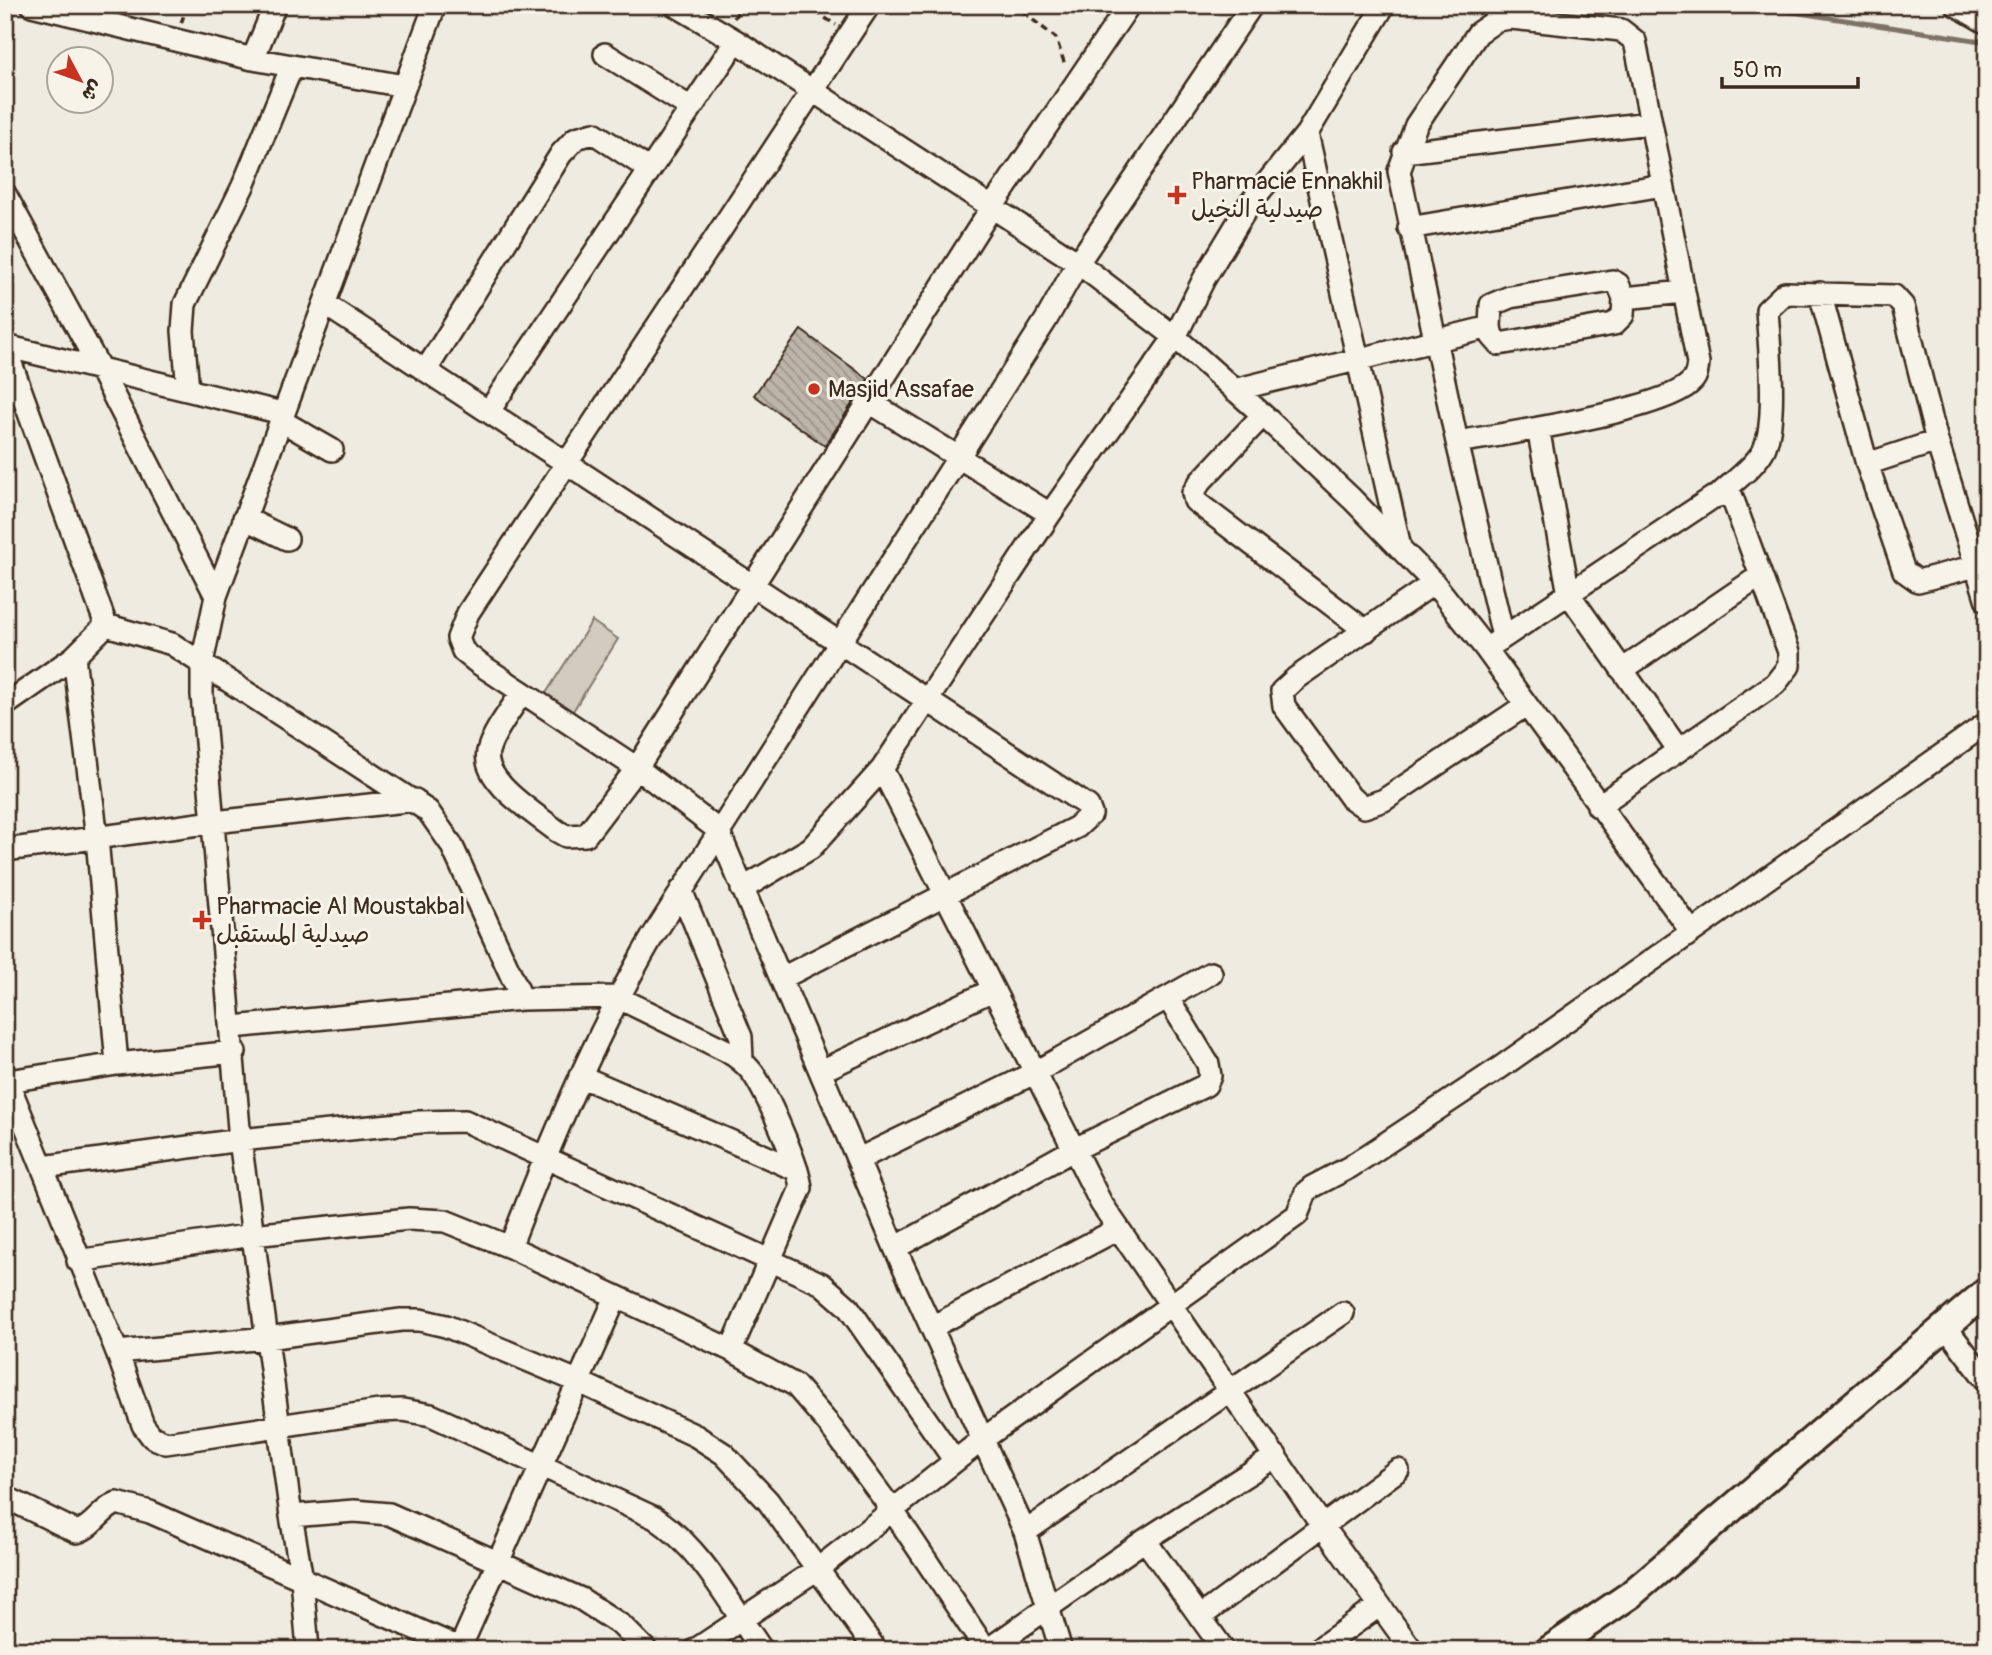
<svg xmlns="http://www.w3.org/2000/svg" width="1992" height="1655" viewBox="0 0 1992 1655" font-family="Pangolin,'Playpen Sans Arabic',sans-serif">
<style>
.garden{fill:#d1cbc0;stroke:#867a6f;stroke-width:2}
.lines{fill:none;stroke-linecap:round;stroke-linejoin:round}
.stream{stroke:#7e7266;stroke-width:5}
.building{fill:url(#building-back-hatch);stroke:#3b2a1e;stroke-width:2}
.minor-casing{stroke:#3b2a1e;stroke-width:26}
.tertiary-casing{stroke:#3b2a1e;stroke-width:32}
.path{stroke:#3b2a1e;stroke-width:3.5;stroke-dasharray:7 5;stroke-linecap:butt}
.minor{stroke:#f7f3e8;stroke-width:21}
.tertiary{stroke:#f7f3e8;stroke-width:26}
.poi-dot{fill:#c8321e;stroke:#f7f3e8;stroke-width:2.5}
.labels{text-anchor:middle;stroke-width:6;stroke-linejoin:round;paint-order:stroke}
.poi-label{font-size:24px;fill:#3b2a1e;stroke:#f7f3e8;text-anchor:start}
</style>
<defs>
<pattern id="building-back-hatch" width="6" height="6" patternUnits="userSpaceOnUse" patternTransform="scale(1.75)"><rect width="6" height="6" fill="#bdb5aa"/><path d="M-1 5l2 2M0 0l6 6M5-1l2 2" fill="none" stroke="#9b938a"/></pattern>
</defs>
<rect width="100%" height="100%" fill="#efebe0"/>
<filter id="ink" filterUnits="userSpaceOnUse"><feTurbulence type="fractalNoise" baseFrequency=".0143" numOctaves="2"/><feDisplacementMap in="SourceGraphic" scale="14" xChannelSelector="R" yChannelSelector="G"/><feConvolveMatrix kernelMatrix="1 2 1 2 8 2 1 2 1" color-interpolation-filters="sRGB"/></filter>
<g filter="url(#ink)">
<path class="garden" d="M592 621 618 639 568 719 541 701Z"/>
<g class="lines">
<path class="stream" d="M1629 5 1639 8 1780 10 1987 42"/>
</g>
<path class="building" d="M801 330 868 379 825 446 754 395Z"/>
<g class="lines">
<g class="minor-casing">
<path id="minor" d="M32 5 253 59 404 86
M675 5 736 41 1078 263 1175 337 1263 415 1352 499 1434 583 1486 649 1691 931
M869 5 468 613 458 638 463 651 478 663 637 768 718 830 895 1248 1025 1532 1061 1650
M1956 5 1987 23
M1511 18 1621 30 1635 41 1698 363C1697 370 1697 377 1691 382 1666 410 1500 435 1457 442L1399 171 1416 125 1478 33 1497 20Z
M605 54 691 108
M253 59 275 5
M1307 133 1400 547
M1404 152 1649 123
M5 194 100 369 216 596
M1409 228 1663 185
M1820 293 1867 464 1904 571 1918 581 1976 566
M326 305 1088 806 1091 814 1077 827 782 978
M1490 327 1492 336 1499 344 1614 324 1623 315 1624 298
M5 346 282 413
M5 347 106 625
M426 370 561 154 576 138 594 133 650 170
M188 390 183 331 185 304 243 186 292 66
M1234 390 1490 327 1491 305 1510 297 1612 281 1618 284 1624 298 1684 292
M489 411 736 41
M1263 415 1200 482 1193 493 1195 501 1366 631
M280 420 332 450
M1538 428 1569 594 1678 749
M1457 442 1503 636
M1867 464 1937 441
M1720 494C1734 481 1753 468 1763 451 1778 425 1769 342 1767 310L1785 293 1894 296 1903 306 1937 441 1987 601
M1050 514 1175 337 1204 279 1248 206 1307 133 1384 5
M244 518 287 539
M1434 583 1296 678 1282 691 1284 706 1351 798 1364 807 1384 800 1526 705
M1486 649 1712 498 1725 494 1732 497 1789 652V666L1775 684 1598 806
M74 657 97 838 117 1064
M1622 670 1760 576
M522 692C512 709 495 729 489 748 477 779 536 814 557 831L566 836 586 835 637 768 992 207 1129 5
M5 705 74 657 106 625 172 644 428 811 451 844 522 999
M882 769 1101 1203 1322 1525 1412 1650
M5 850 214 822 415 800
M742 889 811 848 882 769 1050 514 868 401
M681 890 741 1037 742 1061
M233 1027 522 999 617 997 727 1051C737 1057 745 1063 752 1072 766 1091 799 1166 801 1188L731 1350
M821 1071 993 990
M5 1075 117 1352 143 1425 152 1437 166 1443 379 1411 403 1410 431 1415 655 1518C703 1550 729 1603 762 1650
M580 1076 797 1170
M8 1081 117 1064 235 1052
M859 1159 1034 1073 1211 973
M43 1167 240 1140 420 1122 465 1121 822 1284 848 1307 955 1461
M510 1247C551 1141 594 1037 651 939L1046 320 1078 263 1252 5
M895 1248 1073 1150 1206 1085 1210 1076 1208 1064 1168 998
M78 1261 252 1235 409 1219 445 1221 510 1247 731 1350 795 1385 827 1422 893 1511 986 1650
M1945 1326 1987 1381
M932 1327 1118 1229
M117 1352 267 1338 401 1320H420L446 1326 577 1381 696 1436 724 1454 768 1501 876 1650
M5 1497 77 1532C93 1528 101 1509 117 1503L150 1512 464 1650
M291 1516 354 1511 389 1514 581 1599 621 1625 646 1650
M1025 1532 1343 1313
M1145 1540 1224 1650
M1200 1617 1398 1470
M460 1648 616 1297
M308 1650 302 1579 291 1516 240 1140 202 695V663L216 596 435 5
M695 1650 819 1568 983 1439 1297 1215 1306 1192 1312 1187 1350 1167 1501 1067 1987 723
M987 1650 1145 1540 1276 1456
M1317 1650 1379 1606"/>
</g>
<g class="tertiary-casing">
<path id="tertiary" d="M1549 1650 1630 1595 1987 1291"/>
</g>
<path class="path" d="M805 5 836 25
M1014 5 1056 38 1065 65
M734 18 742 5
M181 23 188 5"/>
<use href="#minor" class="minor"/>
<use href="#tertiary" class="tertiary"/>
</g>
</g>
<g class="poi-dot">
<path d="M1173.5 184.5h7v7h7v7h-7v7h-7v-7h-7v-7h7z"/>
<circle cx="814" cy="389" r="7"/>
<path d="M198.5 909.5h7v7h7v7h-7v7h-7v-7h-7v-7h7z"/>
</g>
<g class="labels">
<g class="poi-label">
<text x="1191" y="189">Pharmacie Ennakhil<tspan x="1191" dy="28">صيدلية النخيل</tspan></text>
<text x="828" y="397">Masjid Assafae</text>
<text x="216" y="914">Pharmacie Al Moustakbal<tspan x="216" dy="28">صيدلية المستقبل</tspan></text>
</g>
</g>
<rect width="1992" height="1655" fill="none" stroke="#f7f3e8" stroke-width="28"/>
<rect x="14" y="14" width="1964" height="1627" fill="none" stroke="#3b2a1e" stroke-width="2.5" filter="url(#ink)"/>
<g transform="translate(80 80) rotate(131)"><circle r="33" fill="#f7f3e8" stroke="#aca397" stroke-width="2"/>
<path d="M0-5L12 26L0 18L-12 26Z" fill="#c8321e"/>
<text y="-10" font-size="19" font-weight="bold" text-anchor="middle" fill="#3b2a1e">ش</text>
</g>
<path d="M1722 77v10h136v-10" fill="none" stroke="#3b2a1e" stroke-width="3.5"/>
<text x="1733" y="77" font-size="21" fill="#3b2a1e" stroke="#f7f3e8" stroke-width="5" paint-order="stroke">50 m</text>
</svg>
